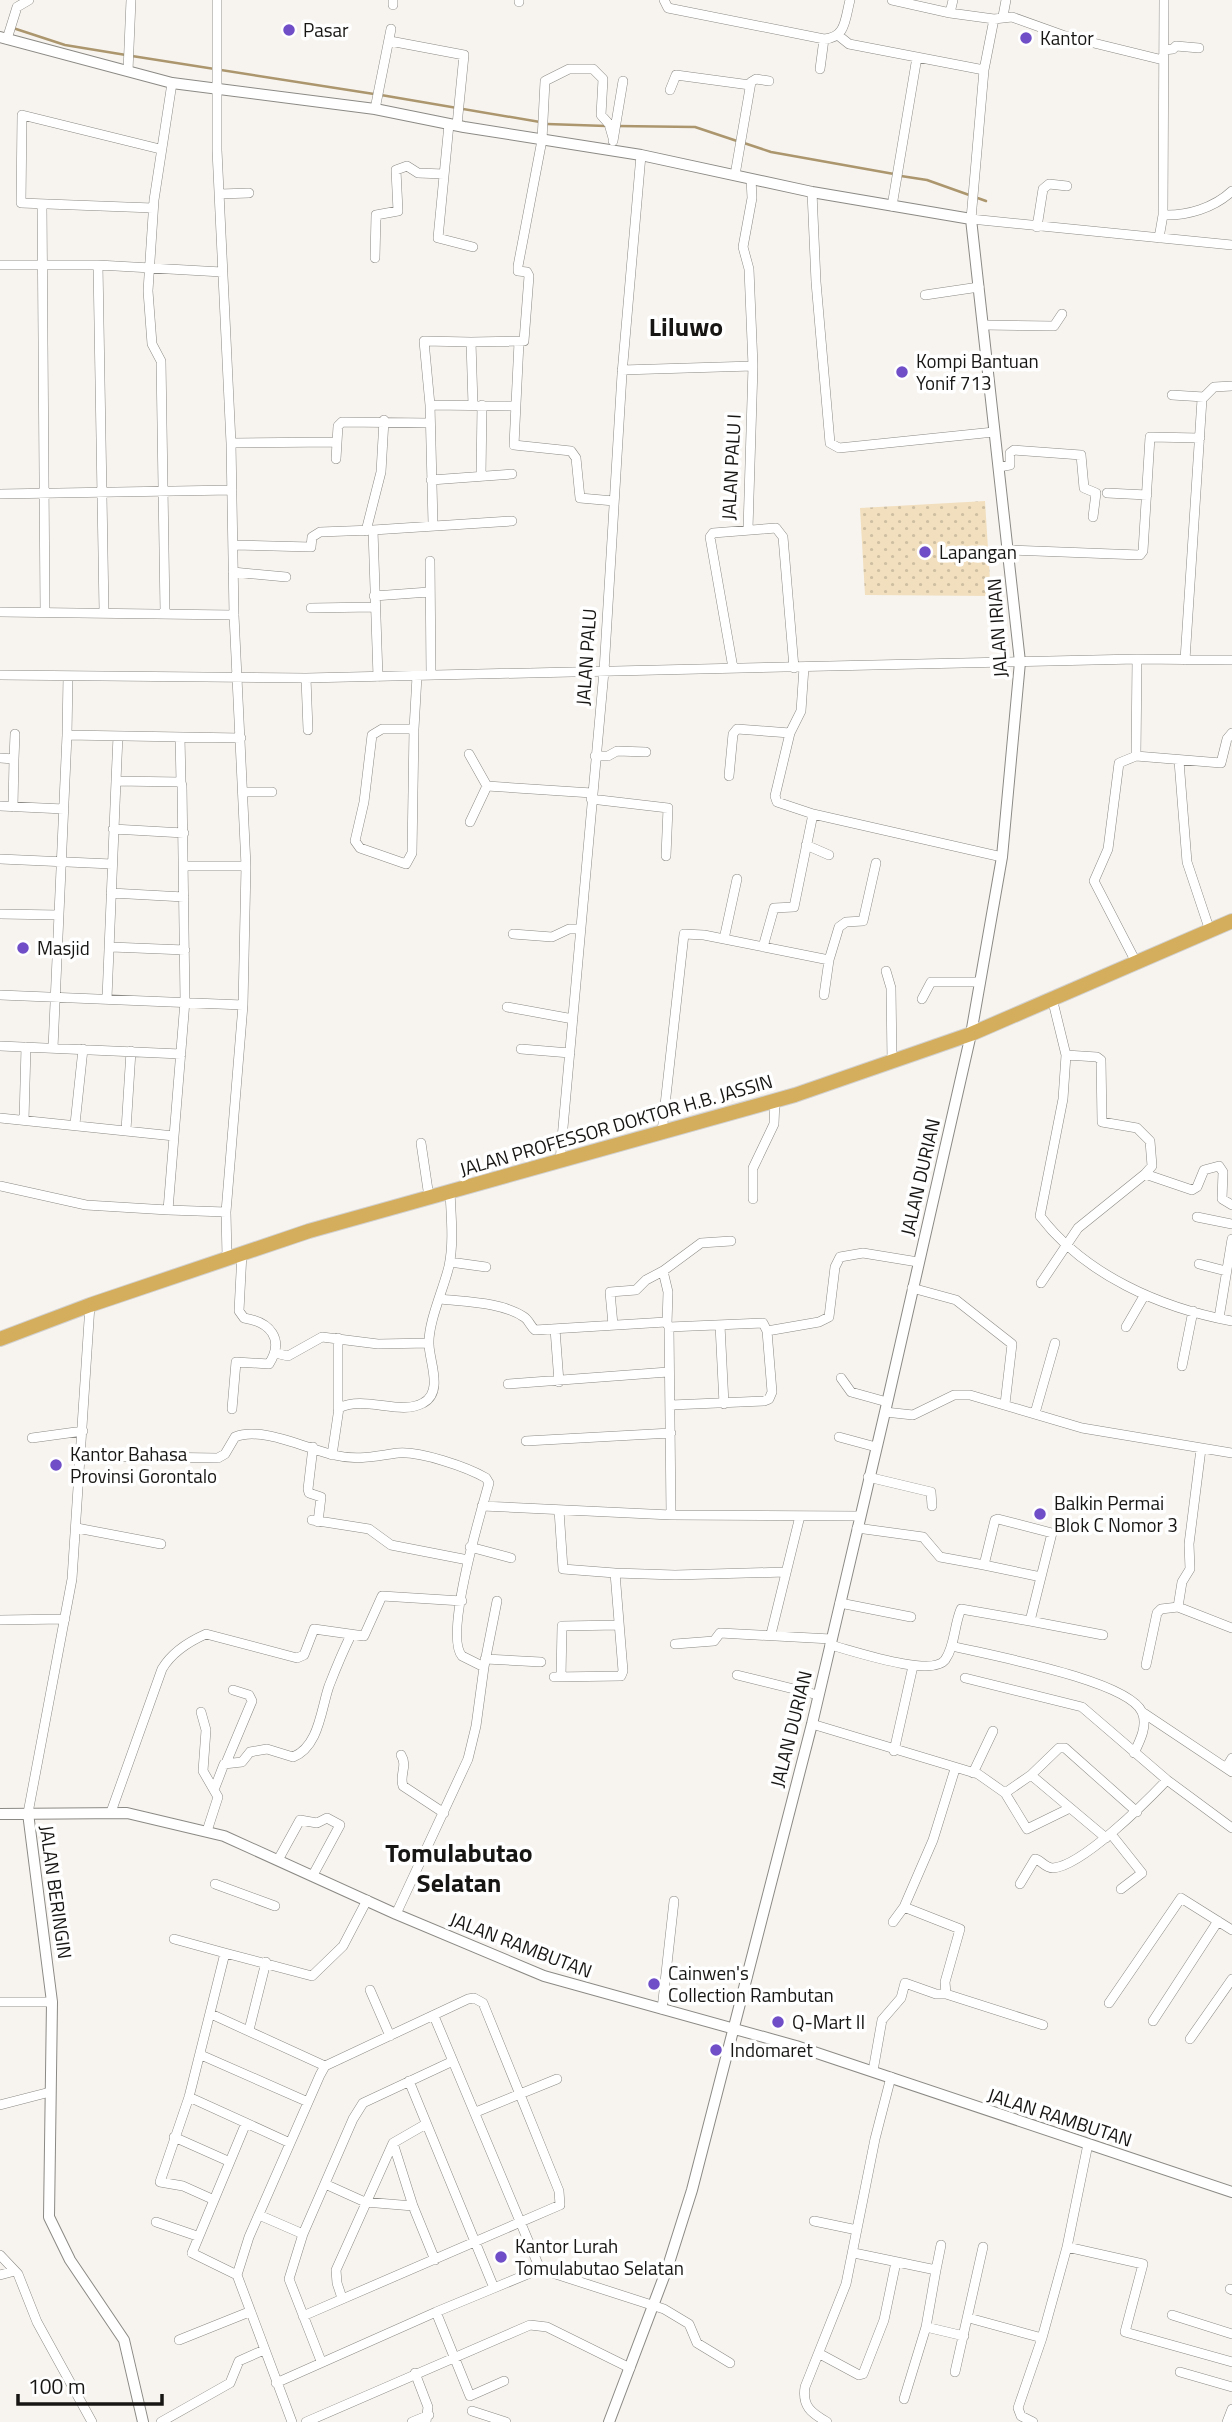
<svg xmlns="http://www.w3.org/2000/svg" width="1232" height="2422" viewBox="0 0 1232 2422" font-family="'Titillium Web',sans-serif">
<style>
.green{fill:url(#green-dots)}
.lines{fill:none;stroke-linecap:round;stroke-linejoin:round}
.stream{stroke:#ab966e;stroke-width:2.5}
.minor-casing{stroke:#8c8a85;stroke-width:10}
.tertiary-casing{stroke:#8c8a85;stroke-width:12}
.trunk-casing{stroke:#d1d0d0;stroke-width:16}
.minor{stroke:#fff;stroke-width:9}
.tertiary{stroke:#fff;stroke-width:10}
.trunk{stroke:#d4ae5c;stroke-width:14}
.poi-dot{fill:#6f4ec7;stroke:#fff;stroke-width:2.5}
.labels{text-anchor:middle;stroke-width:7;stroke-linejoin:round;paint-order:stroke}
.poi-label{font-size:19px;fill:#171614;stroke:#fff;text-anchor:start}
.street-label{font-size:19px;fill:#171614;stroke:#fff}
.district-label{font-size:26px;font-weight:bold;fill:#171614;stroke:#fff}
</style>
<defs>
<pattern id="green-dots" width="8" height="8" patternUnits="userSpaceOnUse" patternTransform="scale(1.75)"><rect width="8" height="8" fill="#f2dfbe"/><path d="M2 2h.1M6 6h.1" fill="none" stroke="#cfbfa2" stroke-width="1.8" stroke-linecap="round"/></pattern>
</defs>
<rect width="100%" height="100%" fill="#f7f4ef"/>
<path class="green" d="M985 501 991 596 865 595 860 508Z"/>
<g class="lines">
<path class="stream" d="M13 28 65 45 126 55
M132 56 374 94
M381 95 540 122
M547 124 606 126
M617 126 695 127 737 141
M744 143 771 152 894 174
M901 176 927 180 986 201"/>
<g class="minor-casing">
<path id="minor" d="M217 0V150L231 443 234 615 246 866 243 1005 226 1212 227 1257
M664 0 668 8 824 39C846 38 845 19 850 0
M892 0 950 13 994 19 1012 17 1065 36 1163 60
M519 2V0
M393 5V0
M950 13 953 0
M1003 16 1006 0
M994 19 984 70 971 219 1232 245
M839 36 849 44 984 70
M7 39 17 7 29 0
M390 41 464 55 457 125
M1164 50 1173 49 1176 46 1199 48
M820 69 824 39
M128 71 131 0
M670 90 676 75 750 85
M375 109 391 29
M449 124 438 238 473 247
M613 141 623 81
M735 175 751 82 756 79 769 81
M812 192 816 282 830 443 839 448 994 432
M220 194 249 193
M42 204 45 611
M892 206 917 57
M153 208 21 203 22 115 160 149
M1163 215C1187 216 1214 208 1232 191
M1037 227 1043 189 1049 184 1067 186
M1159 238 1163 215 1164 0
M375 258 376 215 398 211 396 170 407 166 418 173 444 174
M0 265H98L222 272
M98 265 104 611
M925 295 979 287
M983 325 1054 326 1062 314
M471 342 524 341 529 276 527 272 518 271V266L542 140 545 81 569 69H593L603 79 601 115 609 124 613 138
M519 342 514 445 571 451 576 458 580 498 614 501
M622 370 753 366
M1172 395 1204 397
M430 405 516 406
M231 443 336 442
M336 459 338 426 342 422 430 423
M999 467 1010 465V453L1014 450 1081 455 1084 488 1096 493 1093 517
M481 476 482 405
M431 480 512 474
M1107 493 1147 495
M0 494 232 490
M433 524 430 405 424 341 471 342 473 405
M748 529 753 366 749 269 743 247 752 198 751 179
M373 530 512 521
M366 531 381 472 384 420
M233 545 311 547 312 537 320 532 373 530 378 677
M1009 550 1140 555 1143 551 1150 437 1200 438
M430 561 431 675
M233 572 286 577
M374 596 429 592
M311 608 374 607
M0 612 234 615
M165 612 161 361 152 344 148 291 154 200 172 83
M1137 659 1136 756 1221 763 1227 739 1232 733
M1185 660 1202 399 1214 387 1232 386
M804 667 801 711 790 733 775 796 777 802 813 814 1002 857
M733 668 710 537 713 533 776 528 783 537 794 668
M0 675 306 678 1137 659 1232 660
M68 676 67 735 241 738
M306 678 308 730
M414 729 412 853 406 864 360 848 355 841 364 802 372 735 382 729Z
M414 729 417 676
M180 737 181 782
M469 754 487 786 592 793
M595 756H608L617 751 646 752
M1136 756 1119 763 1108 849 1094 881 1137 964
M0 758 14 759 15 734
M1179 761 1187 862 1210 931
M729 776 733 734 737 729 790 733
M244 792H272
M591 799 668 808 666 856
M0 806 64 809
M13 807 14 759
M470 822 487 786
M113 829 184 833
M806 845 829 855
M0 859 112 864
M183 866H246
M111 893 184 897
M0 914 59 915
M513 934 552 937 569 929H581
M724 939 737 879
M111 947 185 950
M763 947 774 908 794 907 813 814
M829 960 839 927 846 922 863 921 876 863
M886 971 891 988 892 1061
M0 995 243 1005
M107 998 116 781
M922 999 931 982H980
M1053 1002 1066 1055 1063 1099 1040 1216C1085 1275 1161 1308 1232 1321
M507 1007 573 1019
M0 1046 181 1054
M53 1048 67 735
M521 1049 570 1053
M1066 1055 1097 1057 1101 1060 1102 1122 1137 1128 1150 1141 1152 1166 1145 1174
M0 1118 174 1136
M24 1120 26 1047
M75 1124 83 1049
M126 1130 131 1051
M662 1132 684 934 704 935 829 960 824 995
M421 1143 429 1197
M560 1161 604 671 622 374 641 155
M0 1186 86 1205 168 1210 185 1001 182 786 181 782 116 781 118 736
M753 1199V1168L774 1124 775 1100
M168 1210 226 1212
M1197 1217 1232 1224
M450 1262 486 1267
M1199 1264 1226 1271
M1041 1283 1078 1228 1145 1174 1192 1190 1197 1187 1204 1170 1219 1166 1223 1172 1222 1199 1232 1205
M912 1288 956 1300 1012 1344 1005 1404
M440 1299C466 1302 502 1302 524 1317 529 1320 530 1326 535 1330L666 1322 669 1327 671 1515
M1219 1318 1232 1239
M667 1324 668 1292 663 1271 701 1243 731 1241
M613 1325 610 1292 636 1290 646 1280 663 1271
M720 1325 724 1404
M669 1327 763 1323 767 1331 772 1392 769 1399 764 1401 671 1405
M1126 1327 1144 1296
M555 1329 559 1382
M767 1331 819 1322 829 1317 835 1267 840 1257 863 1253 918 1262
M275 1353 288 1356 322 1337 378 1344 429 1343
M1182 1366 1193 1311
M841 1378 851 1392 887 1402
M508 1384 668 1372
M232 1409 236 1362 269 1364C285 1339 270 1322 244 1318L239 1311 242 1253
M338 1409V1338
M885 1412 913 1415 954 1395H970L1082 1428 1232 1453
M1035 1413 1055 1343
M839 1437 876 1447
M32 1438 83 1431
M526 1441 671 1433
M313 1447 308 1489 309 1493 321 1497 318 1522
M332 1455 339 1408C365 1395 400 1416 423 1403 444 1392 429 1361 429 1344 428 1322 444 1288 449 1266 454 1242 451 1216 450 1191
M82 1456 218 1458 225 1454 235 1437C262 1426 307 1449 334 1455 358 1461 375 1456 398 1453 420 1451 467 1467 486 1478L489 1483C481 1511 444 1636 462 1656L484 1667 476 1726 468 1759 396 1914
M868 1477 931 1492 932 1506
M482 1506 671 1515 859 1516
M559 1510 563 1569 615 1573
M312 1520 369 1529 391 1545 468 1560
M77 1528 161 1544
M470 1547 511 1558
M984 1565 1041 1577
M840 1603 911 1617
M1178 1607 1232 1628
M0 1620 65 1619
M1030 1621 1103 1635
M771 1634 800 1516
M675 1644 714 1641 720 1633 831 1639
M830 1645C851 1650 931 1678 945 1660 955 1646 954 1625 961 1609L1030 1621 1052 1533 998 1519 995 1520 984 1565 940 1557 923 1537 857 1528
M952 1646C988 1655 1128 1680 1142 1712 1148 1725 1140 1741 1134 1753
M485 1659 541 1662
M1146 1665 1157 1613 1161 1609 1178 1607 1182 1582 1190 1569 1189 1544 1201 1449
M484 1667 497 1601
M737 1675 818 1695
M554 1677 621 1676 623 1671 615 1573 675 1575 785 1572
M561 1677 562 1626 619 1625
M965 1678 1082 1707 1167 1780 1232 1828
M201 1712 206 1730 203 1771 218 1797 207 1831
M1142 1712 1232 1772
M812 1724 978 1774 1005 1793 1031 1775 1106 1838
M894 1751 913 1666
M401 1755C408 1766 399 1775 403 1786L444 1813
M226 1763 252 1701 249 1695 233 1690
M1226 1768 1232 1758
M973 1773 993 1731
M1031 1775 1059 1748H1065L1137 1812
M214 1790 224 1764 242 1762 250 1752 267 1749 293 1757C319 1747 321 1709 329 1686 336 1668 343 1651 351 1635
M1005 1793 1027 1829 1070 1808
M111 1812 162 1669C172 1652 188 1642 206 1634L297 1658 304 1655 314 1629 364 1636 382 1596 462 1601
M28 1813 72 1579 90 1305
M1111 1834 1142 1873 1121 1889
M278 1860 300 1820 317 1823 327 1818 340 1825 313 1875
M215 1884 275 1906
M1020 1884 1035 1859C1041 1860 1045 1868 1053 1868 1082 1866 1146 1802 1167 1780
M904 1907 960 1929 945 1982 946 1994 1043 2025
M893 1922 904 1907 933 1840 955 1769
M174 1939 225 1953
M370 1990 390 2036
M0 2002H52
M1109 2003 1181 1898 1232 1930
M662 2009 674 1901
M211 2014 325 2066
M434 2016 540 2269 664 2309 689 2324 697 2343 730 2363
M1153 2021 1218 1921
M249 2030 266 1962
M1190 2039 1232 1979
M201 2055 308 2102
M873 2071 882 2020 901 1998 905 1983 936 1994H946
M409 2081 494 2288 436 2312
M189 2097 290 2143
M0 2105 50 2092
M476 2112 557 2079
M174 2137 228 2161
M393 2143 413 2206 435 2260
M325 2184 365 2202 413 2206
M212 2199 183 2186 160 2182 189 2097 225 1953 312 1976 343 1946 367 1900
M259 2215 303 2234
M814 2221 857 2230
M156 2222 197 2236
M1067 2247 1088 2144
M854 2253 936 2270 926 2327 904 2399
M0 2255 18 2274 37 2322 92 2422
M936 2270 941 2245
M0 2275 15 2271
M237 2275 192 2253 246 2123
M494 2288 540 2269
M1230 2289 1232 2290
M342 2298 337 2283 336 2270 393 2143 426 2124
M1172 2315 1232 2334
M969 2318 1042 2338 1067 2247 1143 2264 1125 2332 1232 2362
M926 2327 964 2336
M179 2340 249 2312
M820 2354 859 2375 863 2374 884 2320 896 2262
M321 2361 289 2279 303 2234 353 2119 363 2103 453 2061
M955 2372 983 2247
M1180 2372 1232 2387
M415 2373 428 2407 426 2422
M276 2383 436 2312 470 2396 504 2381
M472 2411 506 2422
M161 2422 230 2383 239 2361 264 2350
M292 2422 237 2275 249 2237 320 2075 325 2066 468 1999 474 1998 483 2003 559 2191 560 2205 303 2316
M306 2422 530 2325 547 2327 630 2368
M412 2422 429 2415
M827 2422C811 2413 802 2406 805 2387L846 2284 875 2139 891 2077
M1033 2422 1021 2416 1018 2408 1042 2338
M1227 2422 1232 2409"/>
</g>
<g class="tertiary-casing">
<path id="tertiary" d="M0 37 172 83 375 109 464 127 641 155 812 192 971 219 1020 662 1002 857 971 1034 885 1412 812 1724 692 2190 668 2266 609 2422
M28 1813 52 2002 49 2217 70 2260 124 2340 143 2422
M0 1814 127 1813 224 1836 396 1914 544 1976 796 2046 1232 2192"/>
</g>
<g class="trunk-casing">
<path id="trunk" d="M0 1339 90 1305 309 1231 795 1095 971 1034 1232 921"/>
</g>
<use href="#minor" class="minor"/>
<use href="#tertiary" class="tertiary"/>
<use href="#trunk" class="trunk"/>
</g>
<g class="poi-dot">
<circle cx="289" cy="30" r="7"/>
<circle cx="1026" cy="38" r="7"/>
<circle cx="902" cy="372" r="7"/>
<circle cx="925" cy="552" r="7"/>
<circle cx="23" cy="948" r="7"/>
<circle cx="56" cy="1465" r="7"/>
<circle cx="1040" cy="1514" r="7"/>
<circle cx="654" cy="1984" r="7"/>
<circle cx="778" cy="2022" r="7"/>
<circle cx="716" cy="2050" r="7"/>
<circle cx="501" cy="2257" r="7"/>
</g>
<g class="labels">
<g class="poi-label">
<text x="303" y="37">Pasar</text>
<text x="1040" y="45">Kantor</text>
<text x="916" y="368">Kompi Bantuan<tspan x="916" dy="22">Yonif 713</tspan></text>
<text x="939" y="559">Lapangan</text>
<text x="37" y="955">Masjid</text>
<text x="70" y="1461">Kantor Bahasa<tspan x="70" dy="22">Provinsi Gorontalo</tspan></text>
<text x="1054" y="1510">Balkin Permai<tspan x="1054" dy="22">Blok C Nomor 3</tspan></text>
<text x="668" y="1980">Cainwen's<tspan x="668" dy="22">Collection Rambutan</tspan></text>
<text x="792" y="2029">Q-Mart II</text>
<text x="730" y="2057">Indomaret</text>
<text x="515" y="2253">Kantor Lurah<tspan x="515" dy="22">Tomulabutao Selatan</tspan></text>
</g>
<g class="street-label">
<text transform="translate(731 467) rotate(-87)" y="7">JALAN PALU I</text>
<text transform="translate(997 628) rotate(-94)" y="7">JALAN IRIAN</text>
<text transform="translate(586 657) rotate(-86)" y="7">JALAN PALU</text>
<text transform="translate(616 1125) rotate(-16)" y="7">JALAN PROFESSOR DOKTOR H.B. JASSIN</text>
<text transform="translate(920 1177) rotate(-77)" y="7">JALAN DURIAN</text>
<text transform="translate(791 1729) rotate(-76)" y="7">JALAN DURIAN</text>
<text transform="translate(56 1892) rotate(82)" y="7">JALAN BERINGIN</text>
<text transform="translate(521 1945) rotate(21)" y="7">JALAN RAMBUTAN</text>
<text transform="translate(1060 2117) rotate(18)" y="7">JALAN RAMBUTAN</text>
</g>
<g class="district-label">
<text x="686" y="336">Liluwo</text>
<text x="459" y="1862">Tomulabutao<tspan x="459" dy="30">Selatan</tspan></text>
</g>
</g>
<path d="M18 2394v10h144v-10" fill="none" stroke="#171614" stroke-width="3.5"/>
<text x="28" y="2394" font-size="21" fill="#171614" stroke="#ffffff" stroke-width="5" paint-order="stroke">100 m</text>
</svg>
